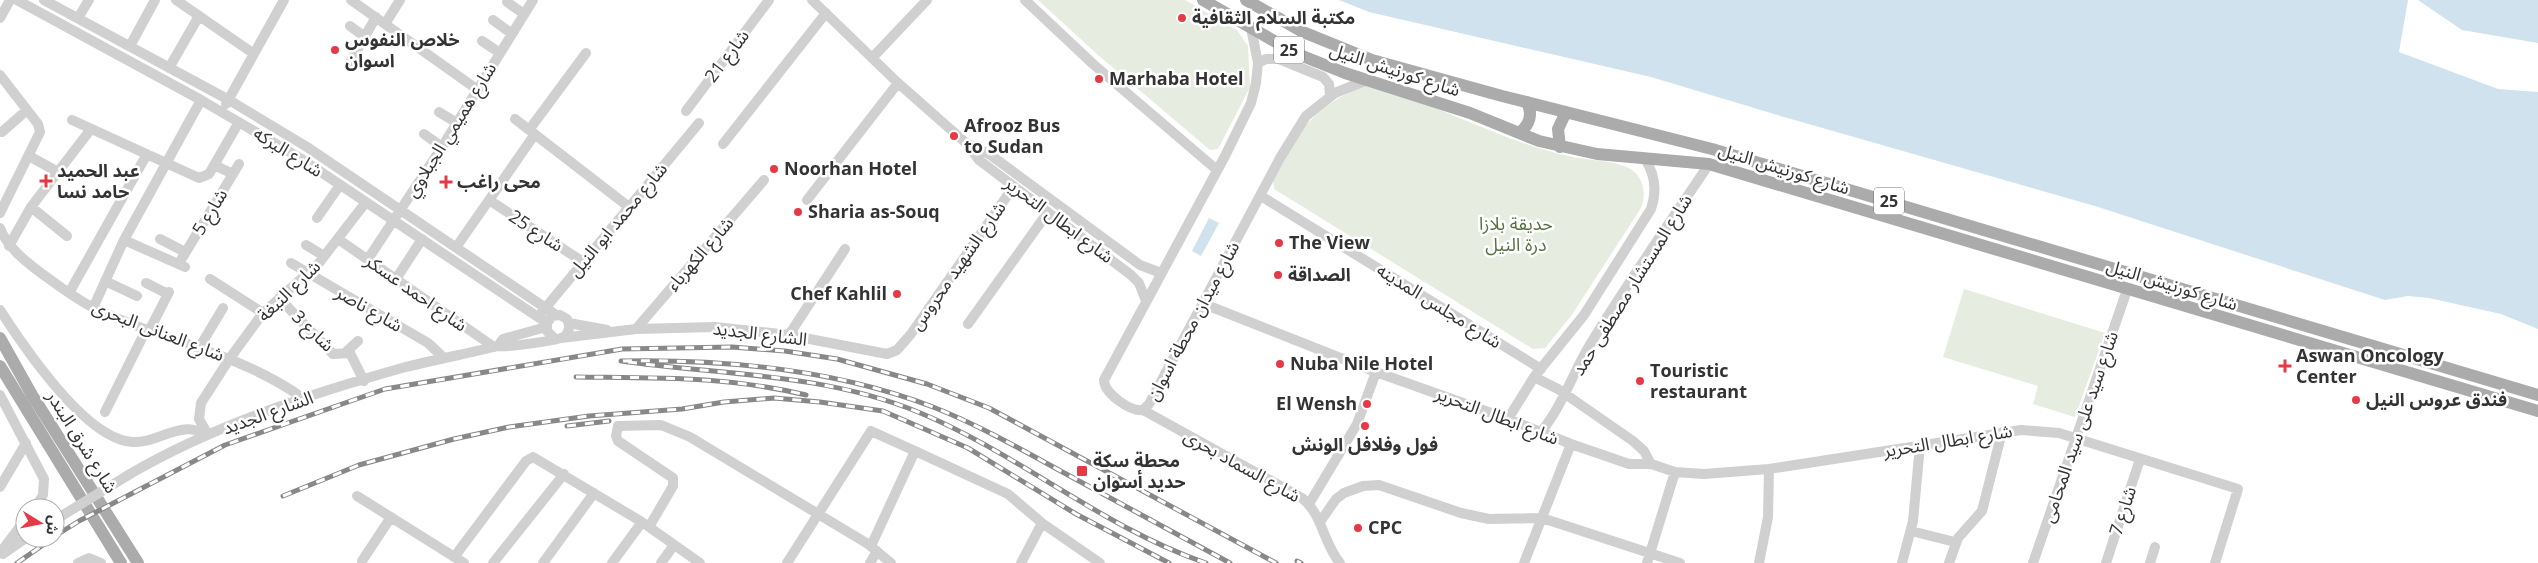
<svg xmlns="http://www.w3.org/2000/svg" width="2538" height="563" viewBox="0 0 2538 563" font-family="'Open Sans','Noto Sans Arabic',sans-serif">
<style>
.green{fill:#e6ecdf}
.water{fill:#cfe2ee}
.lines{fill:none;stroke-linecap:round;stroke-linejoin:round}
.minor{stroke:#d0d0d0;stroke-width:10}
.major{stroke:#ababab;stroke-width:12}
.rail-casing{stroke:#888;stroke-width:5}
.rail{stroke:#fff;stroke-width:3;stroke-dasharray:9;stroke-linecap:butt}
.minor-bridge{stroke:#d0d0d0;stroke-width:10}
.poi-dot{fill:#e63946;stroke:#fff;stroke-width:2}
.labels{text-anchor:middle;stroke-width:5;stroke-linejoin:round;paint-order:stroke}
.shield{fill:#fff;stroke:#707070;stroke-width:1}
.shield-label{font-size:16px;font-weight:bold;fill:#333}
.poi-label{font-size:18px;font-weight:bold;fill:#333;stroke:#fff;text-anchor:start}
.street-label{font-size:18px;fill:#333;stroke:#fff}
.park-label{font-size:18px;fill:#56703f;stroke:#fff}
</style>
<rect width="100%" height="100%" fill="#fff"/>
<path class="green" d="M1038 0H1185L1237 30 1248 46 1250 87 1218 149 1210 150 1098 55Z
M1371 85C1440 105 1502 142 1573 157 1590 161 1617 160 1632 170 1645 180 1646 195 1641 208L1571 316 1545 348 1533 349 1274 189 1273 181C1294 143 1300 122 1339 98 1350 92 1359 86 1371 85Z
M1964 289 2105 333 2075 417 2033 404 2038 386 1943 357Z"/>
<path class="water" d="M1339 0H2408L2399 52 2498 89 2538 92V329L2501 314 2429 298 2408 296 2385 300 2095 206 1784 117 1651 77 1369 12Z
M2418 0H2538V43L2462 30Z
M1209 218 1219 223 1201 256 1192 251Z"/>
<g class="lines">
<path class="minor" d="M17 0 201 100 300 158 547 323
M44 0 229 100 307 147 556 315
M176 0 254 54
M351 0 478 90
M812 0 898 83 966 143 989 154 1140 265 1161 273
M1025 0 1093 64 1217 170
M507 2 524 14
M0 18 10 0
M78 18 89 0
M493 20 512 34
M385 24 400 0
M350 26 365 37
M1251 28 1258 63 1256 83 1251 103 1225 156 1104 380C1104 393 1130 412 1143 410L1149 404 1280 158 1306 116 1335 93 1367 80
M482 41 500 53
M130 46 155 0
M872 58 927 0
M1258 63 1266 59H1279L1323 77 1329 84 1330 96
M348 66 376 17
M169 68 199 16
M0 75 38 124 40 132 0 213
M226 104 284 0
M686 111 769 0
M439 112 457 123
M515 119 629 207
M72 120 199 178 209 174 239 122
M529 130 586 53
M2 132 27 110
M424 134 442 147
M966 143 979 160 1131 275 1139 283 1146 301
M723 144 826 13
M29 156 58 172
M214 165 233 174
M1261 196 1541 369
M489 200 583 262
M807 200 898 83
M31 207 67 236
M317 218 340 185
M0 228C7 247 25 261 41 273 59 286 78 301 98 310 166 342 243 354 304 399
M160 239 185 252
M338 239 494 347
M124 240 185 267
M306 245 324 256
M9 246 31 207 91 129
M457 246 535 134
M368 259 442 147 533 0
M181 260 239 164
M291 263 428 343 444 358
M210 279 263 313
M396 279 422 239
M105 281 137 296
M146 283 168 294
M69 293 147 154
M279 298 333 354 350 353 364 381
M1204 304 1376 372 1508 419 1571 444 1629 464H1651L1675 472 1704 474 1769 469 2021 430 2059 433 2238 489 2215 563
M93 308 124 240 201 100
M0 310C24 347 86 440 133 442 157 444 183 418 205 435
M542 312 699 123
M569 323 607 330
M968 324 1048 212
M636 329 764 180
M149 331 169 292
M789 335 845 249
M561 338 636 329 715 327 789 335 887 354 897 350 911 334 1014 186
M498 346 503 339 546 327
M199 348 223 308
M346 352 358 341
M1534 377 1558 389 1633 441 1644 451 1651 464
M0 395 44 479 43 495 35 508
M1143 410 1302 498C1323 515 1323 543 1340 563
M105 412 146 330
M1508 419 1534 377 1584 315 1651 209C1657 191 1655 174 1645 159
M1541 432C1563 405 1573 372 1591 343 1628 282 1669 224 1709 164
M208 435 199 419 201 403 230 358 263 313 319 263 366 202
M130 474C212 426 310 394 402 368 433 360 466 354 498 346 505 348 559 340 564 337 570 332 570 325 567 319L560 315 552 316 547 323V331L554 338
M0 487 26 443
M357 496 464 563
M1309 504 1357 424 1376 372
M1320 522 1336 499 1344 493 1363 486 1379 485 1461 513 1489 519 1542 518 1680 563
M649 527 673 486V478L618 441 616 436 618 426 661 425 690 437 868 544 891 563
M1911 531 1955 542
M871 546 915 451 1008 494 1042 523 1100 563
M0 553 25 520
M3 554 26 538
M455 556 526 461 533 457 642 522 700 563
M362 561 391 517
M78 563 89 558 101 563
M493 563 564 474
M543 563 594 493
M612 563 642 522
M661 563 674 545
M787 563 871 431 915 451
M870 563 877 551
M1021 563 1042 523
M1524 563 1571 444
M1647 563 1675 472
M1759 563 1768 517 1769 469
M1902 563 1913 521 1920 445
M1949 563 1958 538 1982 511 2002 432
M2033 563 2127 290
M2106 563 2140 459
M2150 563 2155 547"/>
<path class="major" d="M1203 0 1295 53 1345 73 1470 113 1539 141 1597 154 1709 164 2538 411
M1246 0 1303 32 1372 60 1502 96 1712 149 2538 395
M1519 133C1530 125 1533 114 1527 102
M1560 147 1558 129 1566 112
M0 338 32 395 138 563
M0 366 121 563"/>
<g class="rail-casing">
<path id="rail" d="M576 377C656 378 727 376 806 395
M567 426 609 421
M283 496 359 465 454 439 509 427 589 416 682 409 724 402 774 398 820 402 883 411 968 448 1076 514 1169 563
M55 536 79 521 225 445 385 389 622 349 732 347 785 351 837 359 927 384 989 408 1276 563
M1297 561 1301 563
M17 563 53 538
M1206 563C1103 528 1018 453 918 412 823 373 721 375 621 361 726 359 834 369 933 407 979 425 1024 451 1068 475 1122 504 1176 534 1230 563"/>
</g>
<use href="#rail" class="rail"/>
<path class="minor-bridge" d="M55 520 130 474"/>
</g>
<g class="poi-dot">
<circle cx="1182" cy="18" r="5"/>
<circle cx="335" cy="50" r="5"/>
<circle cx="1099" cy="79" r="5"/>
<circle cx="954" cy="136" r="5"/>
<circle cx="774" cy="169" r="5"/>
<path d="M43.5 173.5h5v5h5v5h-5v5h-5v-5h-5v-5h5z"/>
<path d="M443.5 174.5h5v5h5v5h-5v5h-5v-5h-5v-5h5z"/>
<circle cx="798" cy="212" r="5"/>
<circle cx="1279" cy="243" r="5"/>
<circle cx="1278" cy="275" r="5"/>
<circle cx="897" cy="294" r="5"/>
<circle cx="1280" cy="364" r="5"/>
<path d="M2282.5 358.5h5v5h5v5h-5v5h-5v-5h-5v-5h5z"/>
<circle cx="1640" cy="381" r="5"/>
<circle cx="2356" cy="400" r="5"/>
<circle cx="1367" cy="404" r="5"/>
<circle cx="1365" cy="426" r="5"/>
<rect x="1076" y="465" width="12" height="12" rx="2.5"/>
<circle cx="1358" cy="528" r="5"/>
</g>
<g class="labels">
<g class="shield">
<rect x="1274" y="36.5" width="30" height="27" rx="4"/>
<rect x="1874" y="187.5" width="30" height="27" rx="4"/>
</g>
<g class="shield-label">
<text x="1289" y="56">25</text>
<text x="1889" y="207">25</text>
</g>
<g class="poi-label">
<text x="1192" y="24">مكتبة السلام الثقافية</text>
<text x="345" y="46">خلاص النفوس<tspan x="345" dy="21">اسوان</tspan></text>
<text x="1109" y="85">Marhaba Hotel</text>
<text x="964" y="132">Afrooz Bus<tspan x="964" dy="21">to Sudan</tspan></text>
<text x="784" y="175">Noorhan Hotel</text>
<text x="57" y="177">عبد الحميد<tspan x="57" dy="21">حامد نسا</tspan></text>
<text x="457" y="188">محى راغب</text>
<text x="808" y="218">Sharia as-Souq</text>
<text x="1289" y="249">The View</text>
<text x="1288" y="281">الصداقة</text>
<text x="887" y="300" text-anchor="end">Chef Kahlil</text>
<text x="2296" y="362">Aswan Oncology<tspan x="2296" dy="21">Center</tspan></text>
<text x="1290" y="370">Nuba Nile Hotel</text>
<text x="1650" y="377">Touristic<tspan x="1650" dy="21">restaurant</tspan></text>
<text x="2366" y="406">فندق عروس النيل</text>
<text x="1357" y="410" text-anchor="end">El Wensh</text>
<text x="1365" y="451" text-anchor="middle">فول وفلافل الونش</text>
<text x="1093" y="467">محطة سكة<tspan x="1093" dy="21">حديد أسوان</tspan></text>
<text x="1368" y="534">CPC</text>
</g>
<g class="street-label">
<text transform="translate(727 56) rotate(-53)" y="6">شارع 21</text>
<text transform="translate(1395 70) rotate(18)" y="6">شارع كورنيش النيل</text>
<text transform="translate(451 130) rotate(-58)" y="6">شارع هميمي الجبلاوي</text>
<text transform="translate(288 152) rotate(32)" y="6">شارع البركه</text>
<text transform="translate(1784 169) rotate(17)" y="6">شارع كورنيش النيل</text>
<text transform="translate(210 212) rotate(-59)" y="6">شارع 5</text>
<text transform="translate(618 220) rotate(-50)" y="6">شارع محمد ابو النيل</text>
<text transform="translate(1059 220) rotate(37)" y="6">شارع ابطال التحرير</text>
<text transform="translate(536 231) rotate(33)" y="6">شارع 25</text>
<text transform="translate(700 254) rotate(-49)" y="6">شارع الكهرباء</text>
<text transform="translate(958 266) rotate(-55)" y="6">شارع الشهيد محروس</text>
<text transform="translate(1632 285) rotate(-58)" y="6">شارع المستشار مصطفى حمد</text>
<text transform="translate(2172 285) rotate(17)" y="6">شارع كورنيش النيل</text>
<text transform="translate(289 291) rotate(-44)" y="6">شارع النبغة</text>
<text transform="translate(416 293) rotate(35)" y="6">شارع احمد عسكر</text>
<text transform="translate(1439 306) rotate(32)" y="6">شارع مجلس المدينه</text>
<text transform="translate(369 309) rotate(30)" y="6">شارع ناصر</text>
<text transform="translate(1193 321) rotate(-62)" y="6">شارع ميدان محطة اسوان</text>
<text transform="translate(158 331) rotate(21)" y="6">شارع العنانى البحرى</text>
<text transform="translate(313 331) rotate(44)" y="6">شارع 3</text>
<text transform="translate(760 334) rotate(7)" y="6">الشارع الجديد</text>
<text transform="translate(268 413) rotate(-20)" y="6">الشارع الجديد</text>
<text transform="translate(1497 416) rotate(21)" y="6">شارع ابطال التحرير</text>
<text transform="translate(2080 427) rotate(-71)" y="6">شارع سيد على سيد المحامى</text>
<text transform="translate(1948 441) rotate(-9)" y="6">شارع ابطال التحرير</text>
<text transform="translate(82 442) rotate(58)" y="6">شارع شرق البندر</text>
<text transform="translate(1242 466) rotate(29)" y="6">شارع السماد بحرى</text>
<text transform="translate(2123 511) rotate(-72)" y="6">شارع 7</text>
</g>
<g class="park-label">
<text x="1516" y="230">حديقة بلازا<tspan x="1516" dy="21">درة النيل</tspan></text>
</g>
</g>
<g transform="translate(40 523) rotate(100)"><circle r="24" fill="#ffffff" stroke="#adadad"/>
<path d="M0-4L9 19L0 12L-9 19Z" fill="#e63946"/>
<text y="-8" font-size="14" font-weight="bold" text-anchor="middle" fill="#333333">ش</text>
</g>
</svg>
